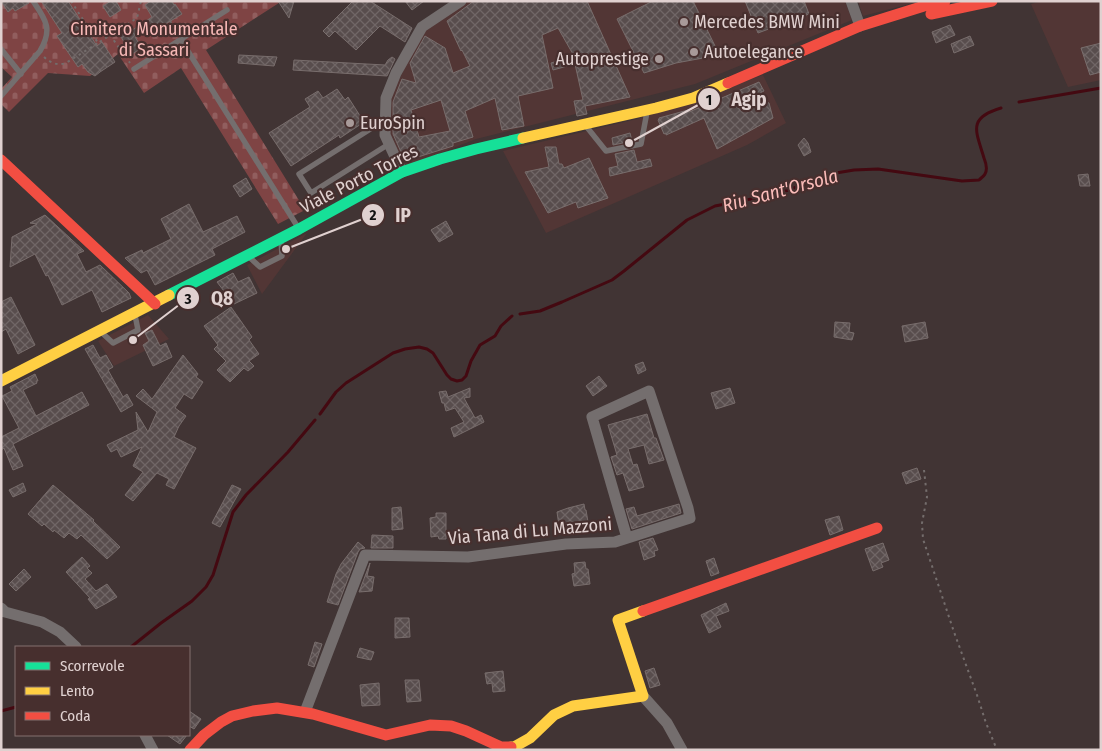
<svg xmlns="http://www.w3.org/2000/svg" width="1102" height="751" viewBox="0 0 1102 751" font-family="'Fira Sans Condensed',sans-serif">
<style>
.built{fill:#523635}
.cemetery{fill:url(#cemetery-stones)}
.lines{fill:none;stroke-linecap:round;stroke-linejoin:round}
.stream{stroke:#440911;stroke-width:3}
.building{fill:url(#building-cross-hatch);stroke:#786d6c;fill-rule:evenodd}
.path{stroke:#746d6c;stroke-width:2;stroke-dasharray:2.5 4;stroke-linecap:butt}
.lane{stroke:#746e6e;stroke-width:5.5}
.street{stroke:#746e6e;stroke-width:11}
.fast{stroke:#16e098;stroke-width:11}
.slow{stroke:#ffcf43;stroke-width:11}
.jam{stroke:#f24e42;stroke-width:11}
.poi-dot{fill:#a89a99;stroke:#472f2e;stroke-width:2}
.labels{text-anchor:middle;stroke-width:4.5;stroke-linejoin:round;paint-order:stroke}
.poi-label{font-size:18px;fill:#e0d1d0;stroke:#472f2e;text-anchor:start}
.park-label{font-size:18px;fill:#f7b8b6;stroke:#472f2e}
.street-label{font-size:18px;fill:#e0d1d0;stroke:#472f2e}
.water-label{font-size:19px;font-style:italic;fill:#fbbcb9;stroke:#472f2e}
.leader{fill:none;stroke:#e0d1d0;stroke-width:2}
.callout-dot{fill:#e0d1d0;stroke:#472f2e;stroke-width:2}
.mark-label{font-size:15px;text-anchor:middle;font-weight:bold;fill:#111}
.callout-label{font-size:19px;text-anchor:middle;font-weight:bold;fill:#e0d1d0;stroke:#472f2e;stroke-width:4.5;stroke-linejoin:round;paint-order:stroke}
</style>
<defs>
<pattern id="cemetery-stones" width="16" height="16" patternUnits="userSpaceOnUse" patternTransform="scale(1.25)"><rect width="16" height="16" fill="#7f4444"/><path d="M2 7V4a2 2 0 0 1 4 0v3zM10 15v-3a2 2 0 0 1 4 0v3z" fill="#915e5e"/></pattern>
<pattern id="building-cross-hatch" width="8" height="8" patternUnits="userSpaceOnUse" patternTransform="scale(1.25)"><rect width="8" height="8" fill="#584d4d"/><path d="M0 0l8 8M0 8l8-8" fill="none" stroke="#706666"/></pattern>
</defs>
<rect width="100%" height="100%" fill="#413434"/>
<path class="built" d="M469 1H845L852 20 695 84 476 139 404 167 389 134 390 98 416 45 424 32Z
M858 1H921L863 16Z
M1042 1H1101V80L1068 87 1031 4Z
M763 75 786 123 747 145 546 233 503 151 637 119Z
M307 233 262 294 247 265Z
M148 315 169 339 114 366 98 341Z"/>
<path class="cemetery" d="M1 1H282L206 50 305 210 278 224 181 68 144 93 118 54 90 76 48 73 9 112 1 104V89L12 77 1 67Z"/>
<g class="lines">
<path class="stream" d="M1019 102 1101 88
M520 314 540 311 562 302 612 280 624 271 687 220 715 206 777 194 836 173 854 170 878 169 962 181 979 180C981 178 984 176 985 174 988 169 986 163 984 158 976 131 967 118 1001 108
M320 414 336 392 346 383 393 353 405 349 419 347 427 349 433 353 447 375 451 379 457 381 462 380 466 376 471 361 480 345 495 336 501 326 512 316
M131 647 161 623 192 601 206 587 213 575 233 512 246 495 288 452 315 420
M1 711 16 707"/>
</g>
<path class="building" d="M1 1H28L29 3 15 11 13 8 8 12Z
M41 1H68L97 46 102 42 115 62 100 72 95 76 88 72 82 64 78 67 57 36 62 33Z
M111 1H116L121 10 110 17 103 6Z
M151 1H172L174 5 175 4 182 14 159 28 156 24 135 37 142 48 132 54 119 34 129 28 131 31 152 17 145 5Z
M278 1H294L289 18Z
M353 1H370L412 28 405 42 380 26 356 50 335 31 329 37 323 31Z
M405 1H424L412 10Z
M474 1H587L630 97 585 106 587 114 577 116 574 101 583 100 575 64 553 70 551 63 574 56 558 28 542 35 553 88 518 96 524 126 502 130 495 98 465 111 473 137 453 143V146L405 161 393 134V102L402 79 416 83 410 63 425 36 445 48 453 73 470 66 462 50 461 51 447 21ZM441 100 450 131 419 137 411 110Z
M653 1H693L717 50 703 58 676 63 644 73 617 19Z
M745 1H804L809 14 758 33Z
M950 25 955 35 936 43 932 32Z
M970 36 974 45 954 53 951 44Z
M1101 43V72L1090 75 1081 48Z
M239 55 277 57 274 66 238 63Z
M392 57 395 59 387 76 293 70 294 60 385 65 388 60Z
M759 82 764 91 754 96 769 103 773 118 717 149 704 118 666 135V133L664 134 658 120 659 119V118L688 110 689 112Z
M337 89 345 100 348 97 364 122 340 138 339 135 291 166 269 133 310 107 305 99 318 91 323 98Z
M630 133 632 141 613 145 612 138Z
M804 138 808 143 811 152 804 156 798 145Z
M545 147H556L559 164H562L564 168 589 158 608 198 578 208 576 202 548 213 525 172 549 167Z
M634 150 637 162 650 159 652 166 610 176 609 168 618 166 615 154Z
M1088 174 1090 186H1080L1078 175Z
M246 178 252 189 240 197 233 186Z
M189 204 203 232 237 216 245 232 212 249 215 255 155 285 147 270 141 273 125 258 142 250 143 253 171 239 161 219Z
M45 215 84 251 77 254 86 272 100 265 129 293 131 298 102 312 92 290 62 305 48 275 46 276 35 254 10 267 12 237 37 224 30 223Z
M446 221 453 234 439 242 431 230Z
M233 273 238 282 249 277 257 293 234 304 217 282Z
M11 297 35 345 18 354 6 329 1 332V302Z
M231 307 252 337 249 340 259 354 249 361 254 366 248 371 244 368 230 382 217 370 226 361 214 349 218 345 204 326Z
M835 322 850 323 849 332 854 333 852 340 834 337Z
M925 322 928 338 905 342 902 326Z
M152 330 160 346 166 343 172 357 153 366 143 345 149 341 145 333Z
M93 345 100 358 106 355 113 367 108 370 123 397 127 394 133 405 121 412 85 349Z
M183 355 198 374 196 377 203 382 192 399 184 394 175 408 186 416 179 426 174 437 196 448 174 489 166 485 169 479 157 473 133 501 125 495 143 472 133 466 142 447 121 457 117 449 111 452 107 445 138 430 136 412 148 432 157 412 136 396 143 389 152 399Z
M643 362 646 370 638 374 635 365Z
M35 374 38 381H36L37 383 23 390 36 416 82 392 89 405 13 444 23 466 13 470 4 448 1 450V437L19 428 2 396 12 391 10 387Z
M599 376 607 386 593 396 586 386Z
M470 388V397L464 398 475 418 481 415 484 422 454 437 451 428 464 422 455 408 446 411 444 403H442L439 392 446 391 448 397Z
M730 388 735 403 716 409 711 393Z
M647 414 654 438H656L664 460 649 464 644 445 628 449 633 465 637 464 644 487 629 491 623 473 617 475 611 457 617 455 608 425Z
M917 468 921 479 906 484 902 473Z
M23 483 26 491 13 497 9 490Z
M53 485 94 520 93 521 120 547 107 559 81 535 77 539 69 533 64 538 54 530 53 532 44 524 42 526 28 514Z
M232 485 241 489 220 527 212 523Z
M584 504 585 510H586L588 522 573 524V526H559L557 512 568 508Z
M679 504 681 513 632 529 626 509 634 507 637 516Z
M401 507 403 529 392 530V508Z
M436 513H446V539H439L438 536 431 537 430 518 436 517Z
M839 516 843 530 830 535 825 520Z
M372 535 393 536V548H371Z
M653 538 658 550 654 551 655 556 644 560 639 542Z
M358 542 365 548 360 549 358 552 338 605 327 602 336 574 341 564Z
M883 543 889 560 881 563 883 567 873 571 865 549Z
M82 557 90 566 87 568 92 573 85 579 96 591 107 584 117 597 105 604 101 606 96 609 88 599 90 598 66 572Z
M714 558 719 573 711 576 706 561Z
M585 562 586 569H588L590 584 574 586 572 574 575 573 574 563Z
M370 563 367 576 374 577 372 591 359 592Z
M24 569 31 577 16 591 9 584Z
M726 603 729 611 716 616 721 627 709 633 701 615Z
M395 618H409L410 637 395 638Z
M315 642 322 644 314 667 308 665Z
M360 648 374 652 371 660 357 657Z
M654 668 660 685 650 688 645 671Z
M503 671 505 691 493 692 492 683 487 684 485 673Z
M405 680H419L421 701 407 702Z
M379 683 380 705 362 706 360 685Z
M189 711 201 719 194 729 189 726Z
M167 735H187L180 744Z"/>
<g class="lines">
<path class="path" d="M71 1 98 43 137 18 141 1
M170 21 178 34
M110 35 130 63
M44 57C51 63 57 66 66 63L98 43
M924 470 927 497 922 523 923 539 954 632 977 695 986 723 997 750"/>
<path class="lane" d="M181 40 299 229
M1 49 21 74
M134 69 227 10
M1 96 40 51C53 29 46 20 33 1
M586 126 606 151 641 144 647 112
M385 127 372 128 299 174 311 193 389 144
M248 256 260 267 282 256 281 239
M100 331 113 343 138 330 135 315"/>
<path class="street" d="M851 1 860 26
M402 172 385 135 386 98 396 73 422 27 461 1
M1 608 5 612 42 622 60 632 76 647
M643 696 667 723 682 750
M305 712 365 555 468 557 566 544 615 542 690 518 688 508 649 391 592 417 627 538
M145 735 153 750"/>
<path class="fast" d="M169 295 299 229 402 172 440 159 476 149 523 138"/>
<path class="slow" d="M523 138 656 108 693 98 728 83
M1 381 169 295
M511 747H514L530 738 554 715 573 706 643 696 618 620 643 611"/>
<path class="jam" d="M931 14 992 1
M728 83 860 26 924 6 945 1
M1 160 155 304
M643 611 877 528
M190 750 204 735 221 722 232 716 253 711 277 708 313 714 386 735 430 725 451 726 466 731 501 747H511"/>
</g>
<g class="poi-dot">
<circle cx="684" cy="22" r="5"/>
<circle cx="694" cy="52" r="5"/>
<circle cx="659" cy="59" r="5"/>
<circle cx="350" cy="123" r="5"/>
</g>
<g class="labels">
<g class="poi-label">
<text x="694" y="28">Mercedes BMW Mini</text>
<text x="704" y="58">Autoelegance</text>
<text x="649" y="65" text-anchor="end">Autoprestige</text>
<text x="360" y="129">EuroSpin</text>
</g>
<g class="park-label">
<text x="154" y="35">Cimitero Monumentale<tspan x="154" dy="21">di Sassari</tspan></text>
</g>
<g class="street-label">
<text transform="translate(359 179) rotate(-27)" y="6">Viale Porto Torres</text>
<text transform="translate(530 531) rotate(-5)" y="6">Via Tana di Lu Mazzoni</text>
</g>
<g class="water-label">
<text transform="translate(780 190) rotate(-15)" y="7">Riu Sant'Orsola</text>
</g>
</g>
<path class="leader" d="M629 143L709 99M286 249L373 215M133 340L188 298"/>
<g class="callout-dot">
<circle cx="629" cy="143" r="5"/>
<circle cx="286" cy="249" r="5"/>
<circle cx="133" cy="340" r="5"/>
<circle cx="709" cy="99" r="12"/>
<circle cx="373" cy="215" r="12"/>
<circle cx="188" cy="298" r="12"/>
</g>
<g class="mark-label">
<text x="709" y="105">1</text>
<text x="373" y="220">2</text>
<text x="188" y="304">3</text>
</g>
<g class="callout-label">
<text x="749" y="106">Agip</text>
<text x="403" y="222">IP</text>
<text x="222" y="305">Q8</text>
</g>
<rect width="1102" height="751" fill="none" stroke="#e0d1d0" stroke-width="5"/>
<rect x="15" y="646" width="175" height="90" fill="#472f2e" stroke="#84706f"/>
<rect x="25" y="662" width="25" height="8" fill="#16e098" stroke="#84706f"/>
<text x="60" y="671" font-size="15" fill="#e0d1d0">Scorrevole</text>
<rect x="25" y="687" width="25" height="8" fill="#ffcf43" stroke="#84706f"/>
<text x="60" y="696" font-size="15" fill="#e0d1d0">Lento</text>
<rect x="25" y="712" width="25" height="8" fill="#f24e42" stroke="#84706f"/>
<text x="60" y="721" font-size="15" fill="#e0d1d0">Coda</text>
</svg>
